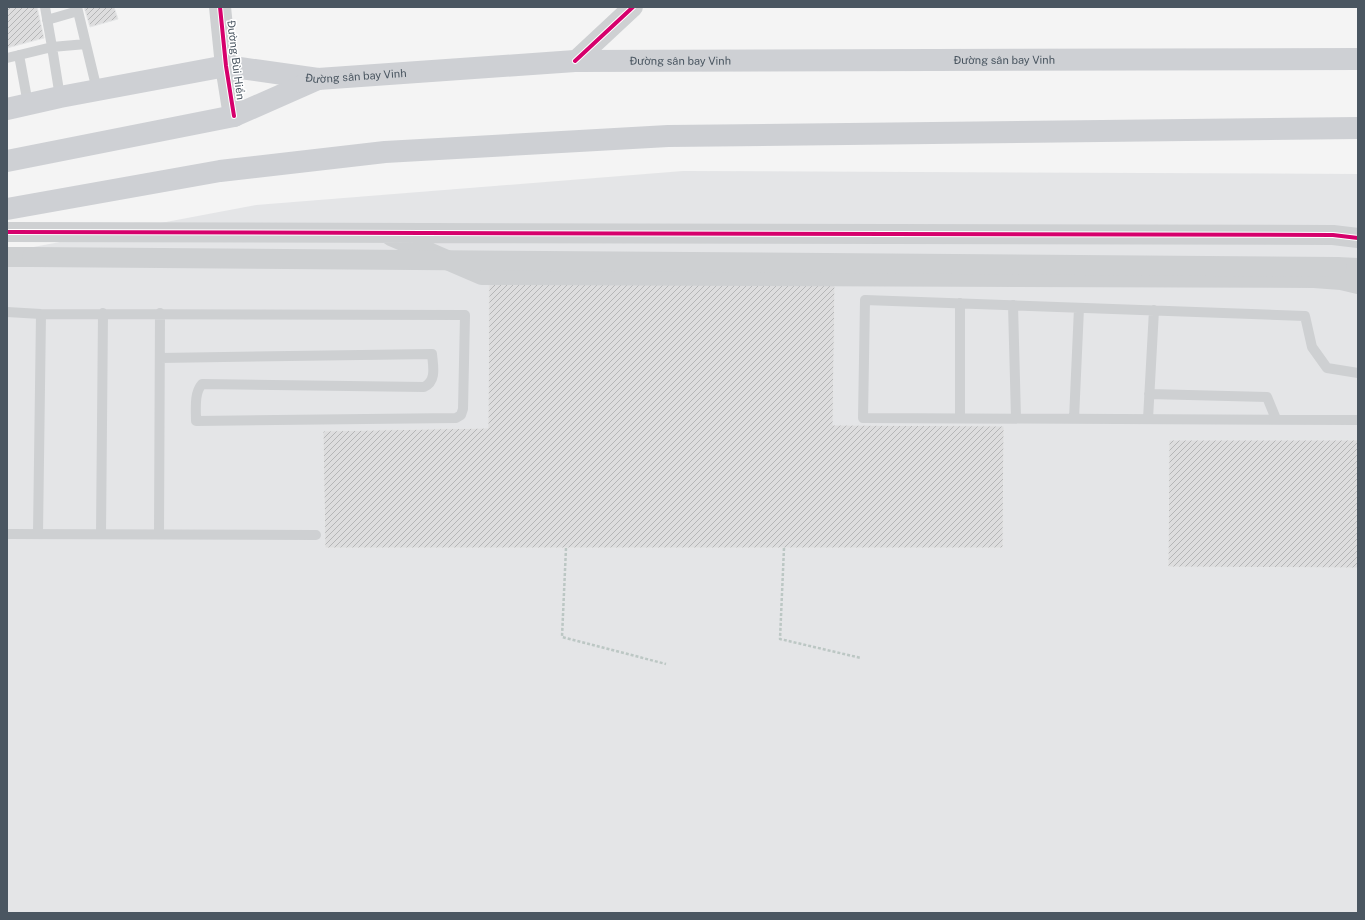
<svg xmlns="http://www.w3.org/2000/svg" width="1365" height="920" viewBox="0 0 1365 920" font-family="'Public Sans',sans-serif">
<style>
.airport{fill:#e4e5e7}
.building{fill:url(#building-hatch);stroke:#e5e6e7}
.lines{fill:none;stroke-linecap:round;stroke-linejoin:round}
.path{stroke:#bcc7c4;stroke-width:2.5;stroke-dasharray:3 2;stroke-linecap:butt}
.service{stroke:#ced0d2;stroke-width:10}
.minor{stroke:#ced0d2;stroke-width:20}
.tertiary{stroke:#ced0d2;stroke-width:22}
.secondary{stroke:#ced0d4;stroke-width:22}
.minor-bridge{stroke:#ced0d2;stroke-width:20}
.cycleway-casing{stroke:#fff;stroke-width:6}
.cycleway{stroke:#d6006c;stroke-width:4}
.labels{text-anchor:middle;stroke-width:3;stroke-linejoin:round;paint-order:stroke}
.street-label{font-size:11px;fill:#4a5661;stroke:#fff}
</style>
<defs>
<pattern id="building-hatch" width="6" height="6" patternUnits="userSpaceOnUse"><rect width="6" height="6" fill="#ddddde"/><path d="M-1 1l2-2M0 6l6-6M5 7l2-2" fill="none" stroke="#b5b6b7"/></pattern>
</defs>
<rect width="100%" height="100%" fill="#f4f4f4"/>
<path class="airport" d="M683 171 1358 174V913H7V252L256 205Z"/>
<path class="building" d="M7 7H37L44 38 7 48Z
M84 7H114L118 19 90 27Z
M489 274 835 277 833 425 1004 426 1003 548H325L323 431 488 428Z
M1169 440H1358V568L1168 567Z"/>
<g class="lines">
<path class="path" d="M566 548 562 637 666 664
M784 548 780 639 861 658"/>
<path class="service" d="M77 7 97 90
M47 20 78 11
M19 55 28 104
M7 58 52 47 45 7
M60 97 52 47 86 44
M960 303V418
M1013 305 1016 418
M7 312 41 314 465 315 463 409 461 415 456 418 196 421C196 409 194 393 202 384L424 387C437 381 433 366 432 354L160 358
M1358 373 1327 368 1312 347 1305 316 865 300 863 418 1358 420
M1149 394 1267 397 1276 419
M1074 419 1079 308
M1148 419 1154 310
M38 533 41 314
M7 534 316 535
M101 534 103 313
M159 534 160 313"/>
<path class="minor" d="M575 61 633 7
M7 232 1333 235 1358 238
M391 236 482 275 1314 278 1341 280 1358 284
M7 257H32
M1337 267 1358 268"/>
<path class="tertiary" d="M220 7 226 66 234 116"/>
<g class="secondary">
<path id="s1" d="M7 109 60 97 226 66 318 79 575 61 1358 59"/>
<path d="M7 161 234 116 318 79"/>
<path d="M7 209 220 171 385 152 668 136 1358 128"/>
</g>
<path class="minor-bridge" d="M32 257 1337 267"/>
<g class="cycleway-casing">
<path id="cycleway" d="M220 7 226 66 234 116
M575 61 633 7
M7 232 1333 235 1358 238"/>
</g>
<use href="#cycleway" class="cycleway"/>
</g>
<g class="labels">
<g class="street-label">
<text transform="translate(236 60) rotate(83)" y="4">Đường Bùi Hiển</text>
<text dy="4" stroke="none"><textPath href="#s1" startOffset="1003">Đường sân bay Vinh</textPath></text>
<text dy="4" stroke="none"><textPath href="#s1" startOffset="679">Đường sân bay Vinh</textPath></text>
<text dy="4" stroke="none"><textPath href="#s1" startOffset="354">Đường sân bay Vinh</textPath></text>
</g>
</g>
<rect width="1365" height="920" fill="none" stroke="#4a5661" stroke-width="16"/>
</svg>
